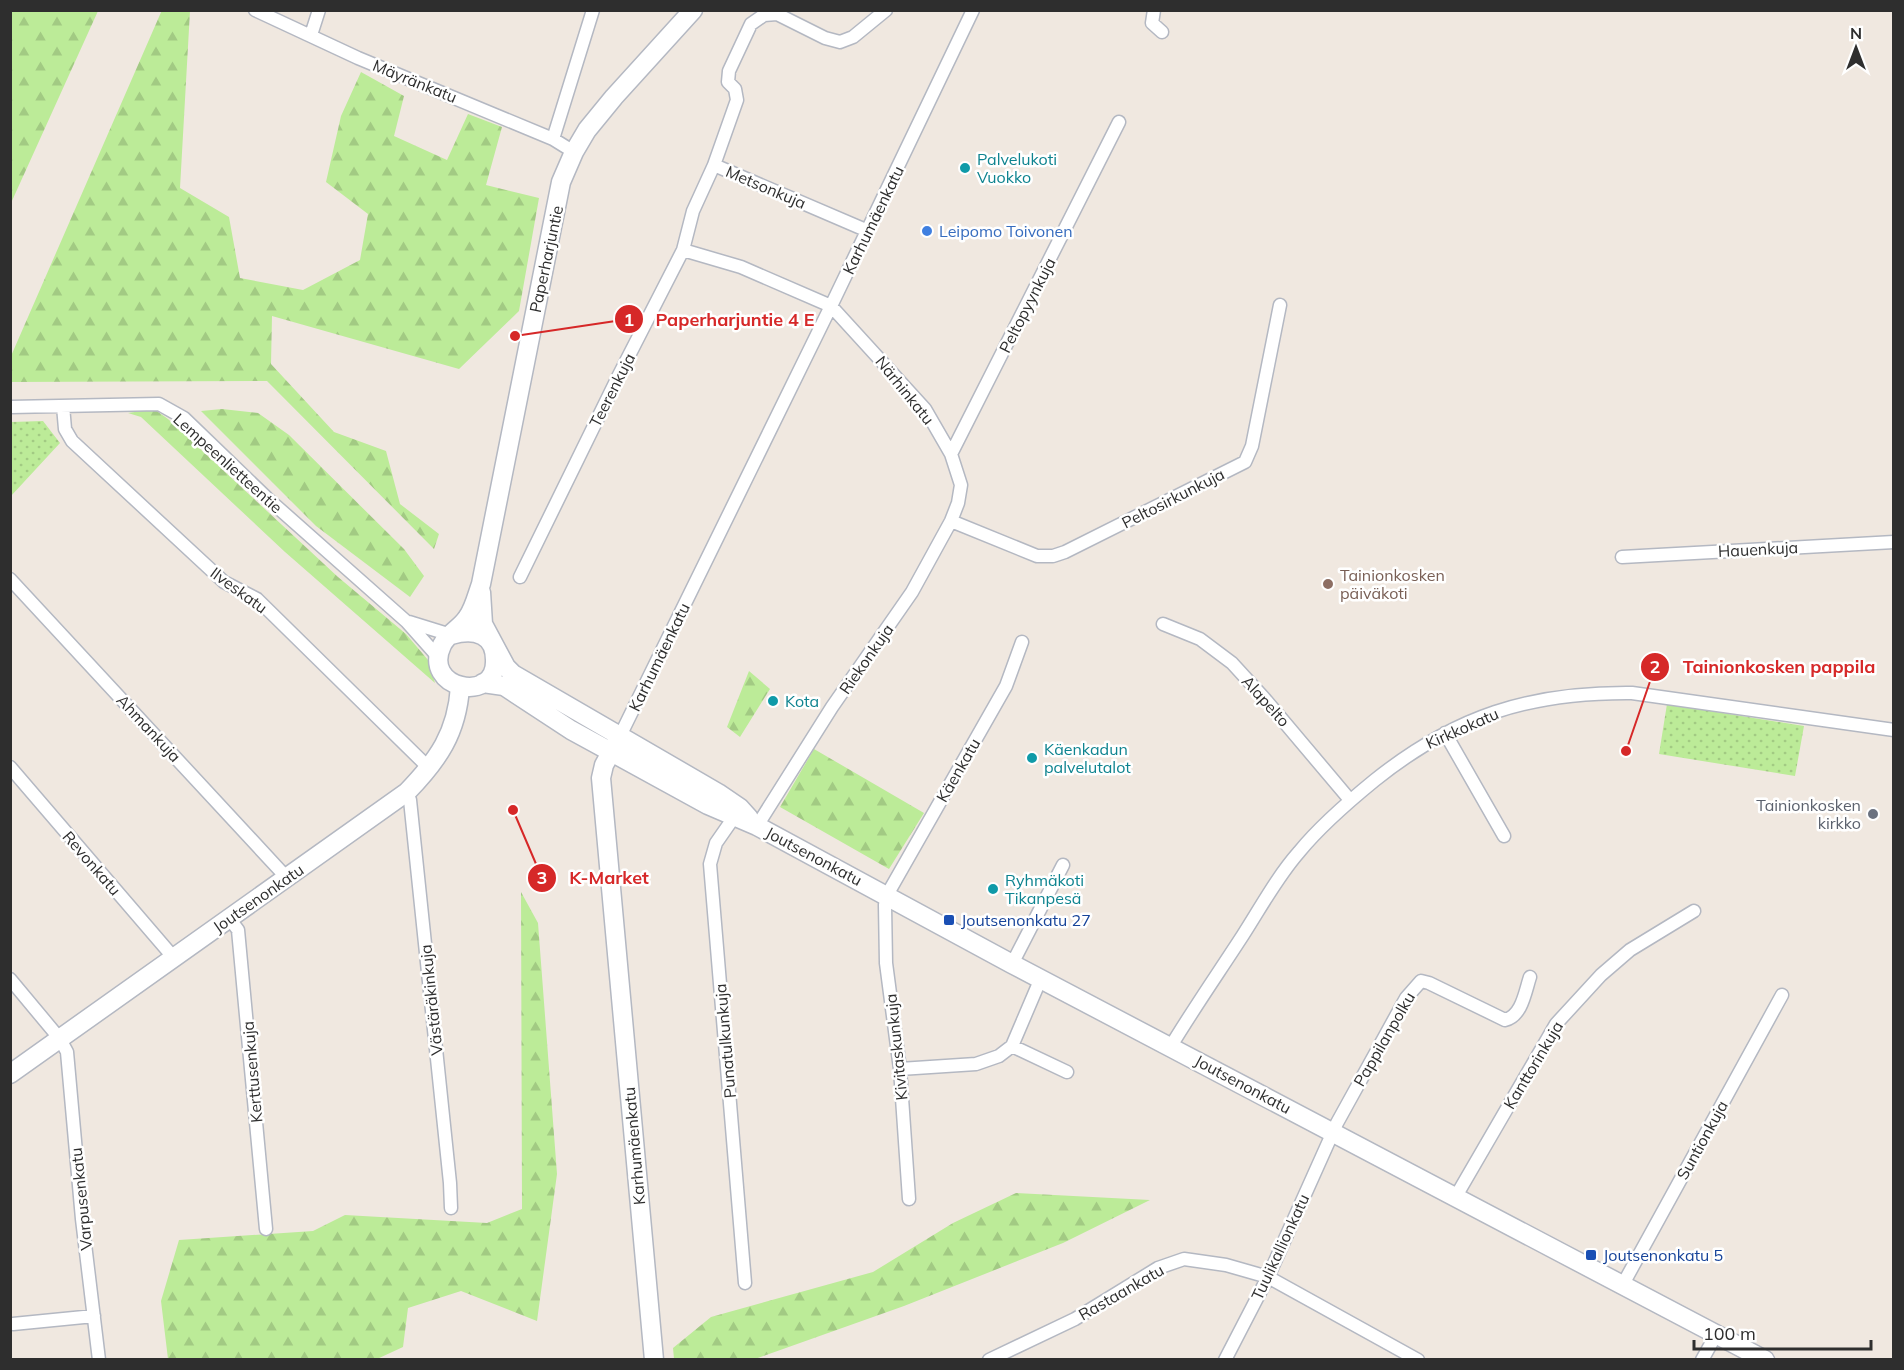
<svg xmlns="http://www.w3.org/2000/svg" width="1904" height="1370" viewBox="0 0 1904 1370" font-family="Mulish,sans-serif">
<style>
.grass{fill:url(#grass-dots)}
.forest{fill:url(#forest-firs)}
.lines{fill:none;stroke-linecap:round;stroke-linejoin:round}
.street-casing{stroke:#b4b8c2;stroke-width:15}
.secondary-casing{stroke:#b4b8c2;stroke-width:21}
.street{stroke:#fff;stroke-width:12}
.secondary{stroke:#fff;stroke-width:18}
.culture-dot{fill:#0f9aa8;stroke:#fff;stroke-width:2}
.shop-dot{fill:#3f7fe0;stroke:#fff;stroke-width:2}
.education-dot{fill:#8d6e63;stroke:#fff;stroke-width:2}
.worship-dot{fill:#6b7280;stroke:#fff;stroke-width:2}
.transit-dot{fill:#1a4fb4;stroke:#fff;stroke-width:2}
.labels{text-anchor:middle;stroke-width:5;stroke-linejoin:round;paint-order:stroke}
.street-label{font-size:16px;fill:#2e2e2e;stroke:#fff}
.culture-label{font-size:16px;fill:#0d838f;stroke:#fff;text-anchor:start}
.shop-label{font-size:16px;fill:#366cbe;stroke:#fff;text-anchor:start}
.education-label{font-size:16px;fill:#785e54;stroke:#fff;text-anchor:start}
.worship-label{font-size:16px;fill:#5b616d;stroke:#fff;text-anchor:end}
.transit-label{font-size:16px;fill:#164399;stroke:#fff;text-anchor:start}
.leader{fill:none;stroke:#d62828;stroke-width:2}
.callout-dot{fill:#d62828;stroke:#fff;stroke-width:2}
.mark-label{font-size:18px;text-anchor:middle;font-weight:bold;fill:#fff}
.callout-label{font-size:18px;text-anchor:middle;font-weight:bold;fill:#d62828;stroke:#fff;stroke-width:5;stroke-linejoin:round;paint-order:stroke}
</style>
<defs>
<pattern id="grass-dots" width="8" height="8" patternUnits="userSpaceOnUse" patternTransform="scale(1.5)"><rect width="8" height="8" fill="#bceb98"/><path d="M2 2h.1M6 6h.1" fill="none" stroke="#a2ca83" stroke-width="1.8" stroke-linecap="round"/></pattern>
<pattern id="forest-firs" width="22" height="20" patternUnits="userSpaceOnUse" patternTransform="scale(1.5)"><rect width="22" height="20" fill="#bceb98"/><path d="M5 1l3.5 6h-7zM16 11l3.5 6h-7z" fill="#a2ca83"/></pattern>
</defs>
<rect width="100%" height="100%" fill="#f0e8e0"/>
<path class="grass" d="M43 421 60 443 11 496V422Z
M1667 704 1804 726 1795 776 1659 754Z"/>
<path class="forest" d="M11 10 98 11 11 203 10 11Z
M162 10 190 11 180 188 229 217 240 278 303 290 360 260 368 214 326 182 341 116 361 72 404 96 394 136 447 160 468 114 502 127 486 185 539 198 519 311 459 369 272 316 271 364 334 432 386 451 400 504 439 534 434 549 267 381 11 382V356Z
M154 409 168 419 338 577 406 634 428 660 435 683 285 552 141 417 128 413Z
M222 409 258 413 289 435 404 549 424 576 410 597 316 526 201 411Z
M749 671 770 689 740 737 727 727Z
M814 749 924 813 889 869 780 807Z
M521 892 538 923 557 1174 537 1321 461 1291 408 1308 403 1347 377 1359H168L161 1301 179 1240 313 1231 345 1215 487 1223 522 1209Z
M1016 1193 1150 1200 1063 1243 904 1306 755 1359H674L673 1348 711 1317 873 1272 953 1223Z"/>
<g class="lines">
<g class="street-casing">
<path id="street" d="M255 10 358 58 553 139 574 152
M1154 10 1152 23 1162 32
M311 35 319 10
M553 139 593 10
M714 165 737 100 735 89 728 82 729 71 751 24 764 15 777 14 825 38 840 42 853 37 886 10
M683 250 693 211 714 165 868 231
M63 406 65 429 72 441 224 582 257 599 430 769
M10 407 159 404 184 418 267 498 407 622 439 658
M951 454 1119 122
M951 521 1037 556H1053L1065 552 1245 462 1252 446 1280 305
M1622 557 1894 542
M520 577 619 375 683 250 741 267 831 306 925 409 951 454 961 485 958 503 951 521 912 592 832 707 757 826
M10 579 287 878
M409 622 451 635
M1163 624 1200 639 1232 663 1264 698 1350 800
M1445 733 1504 836
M620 736 831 306 973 10
M10 767 174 958
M407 792 410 800 450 1183 451 1208
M739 810 716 843 710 864 745 1283
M229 918 238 930 266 1229
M1012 964 1063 865
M10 979 60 1039 67 1052 82 1219 99 1360
M1012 1046 1067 1072
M1171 1046C1194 1008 1219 972 1243 935 1261 907 1277 877 1299 852 1321 825 1348 802 1375 780 1455 716 1529 692 1632 693L1894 730
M900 1069 976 1064 999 1056 1012 1046 1041 978
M1455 1198 1556 1024 1601 975 1630 950 1694 911
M909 1199 900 1069 886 963 885 905 887 895 1006 686 1022 642
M1622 1286 1782 995
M13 1324 94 1316
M989 1360 1075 1319 1158 1268 1184 1259 1226 1265 1268 1277 1418 1360
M1225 1360 1268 1277 1337 1123 1406 998 1421 981 1429 983 1505 1020C1522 1016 1525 992 1530 977
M1702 1360 1717 1333"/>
</g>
<g class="secondary-casing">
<path id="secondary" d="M481 592 483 624 506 667 513 674 718 793 740 808 749 818
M451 635C475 628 496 634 495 662 495 704 421 689 442 645 447 634 461 628 467 618 474 609 477 595 481 584L561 182 574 152 587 130 614 97 693 10
M483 683 504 686 571 730 708 805 757 826 1012 964 1765 1360
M620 736 604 765 601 778 654 1360
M10 1074 407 792C438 760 457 733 460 687"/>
</g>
<use href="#street" class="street"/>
<use href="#secondary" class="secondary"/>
</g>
<g class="culture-dot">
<circle cx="965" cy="168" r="6"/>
<circle cx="773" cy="701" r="6"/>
<circle cx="1032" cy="758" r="6"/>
<circle cx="993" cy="889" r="6"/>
</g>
<circle class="shop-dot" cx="927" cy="231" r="6"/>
<circle class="education-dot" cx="1328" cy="584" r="6"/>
<circle class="worship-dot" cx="1873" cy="814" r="6"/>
<g class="transit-dot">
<rect x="943" y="914" width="12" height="12" rx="3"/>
<rect x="1585" y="1249" width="12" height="12" rx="3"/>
</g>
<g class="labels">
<g class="street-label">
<text transform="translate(415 81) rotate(22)" y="6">Mäyränkatu</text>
<text transform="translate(766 187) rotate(23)" y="6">Metsonkuja</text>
<text transform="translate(873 220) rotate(-64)" y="6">Karhumäenkatu</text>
<text transform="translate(546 259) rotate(-78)" y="6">Paperharjuntie</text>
<text transform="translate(1027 305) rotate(-63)" y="6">Peltopyynkuja</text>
<text transform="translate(612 390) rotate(-63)" y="6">Teerenkuja</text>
<text transform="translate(905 390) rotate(51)" y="6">Närhinkatu</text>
<text transform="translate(228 463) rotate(42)" y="6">Lempeenlietteentie</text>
<text transform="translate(1173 498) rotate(-27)" y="6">Peltosirkunkuja</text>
<text transform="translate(1758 549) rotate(-3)" y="6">Hauenkuja</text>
<text transform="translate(239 590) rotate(36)" y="6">Ilveskatu</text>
<text transform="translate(659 657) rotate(-64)" y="6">Karhumäenkatu</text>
<text transform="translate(866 659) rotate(-55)" y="6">Riekonkuja</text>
<text transform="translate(1266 701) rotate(48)" y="6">Alapelto</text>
<text transform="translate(149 728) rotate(47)" y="6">Ahmankuja</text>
<text transform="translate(1462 728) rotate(-24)" y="6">Kirkkokatu</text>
<text transform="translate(958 770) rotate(-60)" y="6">Käenkatu</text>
<text transform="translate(814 856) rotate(28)" y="6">Joutsenonkatu</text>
<text transform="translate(92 863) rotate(49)" y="6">Revonkatu</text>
<text transform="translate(258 898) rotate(-35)" y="6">Joutsenonkatu</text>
<text transform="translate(431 1000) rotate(-96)" y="6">Västäräkinkuja</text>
<text transform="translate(1384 1039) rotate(-60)" y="6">Pappilanpolku</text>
<text transform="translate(725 1041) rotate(-95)" y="6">Punatulkunkuja</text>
<text transform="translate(896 1047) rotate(-96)" y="6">Kivitaskunkuja</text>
<text transform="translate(1533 1065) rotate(-59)" y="6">Kanttorinkuja</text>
<text transform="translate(252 1072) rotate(-95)" y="6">Kerttusenkuja</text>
<text transform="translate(1243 1084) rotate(28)" y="6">Joutsenonkatu</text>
<text transform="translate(1702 1140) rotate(-61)" y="6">Suntionkuja</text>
<text transform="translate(634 1146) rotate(-95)" y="6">Karhumäenkatu</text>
<text transform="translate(81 1199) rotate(-96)" y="6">Varpusenkatu</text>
<text transform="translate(1280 1247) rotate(-65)" y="6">Tuulikallionkatu</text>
<text transform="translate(1121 1292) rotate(-30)" y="6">Rastaankatu</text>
</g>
<g class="culture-label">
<text x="977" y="165">Palvelukoti<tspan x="977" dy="18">Vuokko</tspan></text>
<text x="785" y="707">Kota</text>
<text x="1044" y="755">Käenkadun<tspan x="1044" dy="18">palvelutalot</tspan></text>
<text x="1005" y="886">Ryhmäkoti<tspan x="1005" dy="18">Tikanpesä</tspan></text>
</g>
<g class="shop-label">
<text x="939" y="237">Leipomo Toivonen</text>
</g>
<g class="education-label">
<text x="1340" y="581">Tainionkosken<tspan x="1340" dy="18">päiväkoti</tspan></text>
</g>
<g class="worship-label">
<text x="1861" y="811">Tainionkosken<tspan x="1861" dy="18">kirkko</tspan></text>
</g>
<g class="transit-label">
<text x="961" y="926">Joutsenonkatu 27</text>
<text x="1603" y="1261">Joutsenonkatu 5</text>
</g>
</g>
<path class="leader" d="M515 336L629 319M1626 751L1655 667M513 810L542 878"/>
<g class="callout-dot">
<circle cx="515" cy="336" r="6"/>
<circle cx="1626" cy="751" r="6"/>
<circle cx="513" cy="810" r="6"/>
<circle cx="629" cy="319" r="15"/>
<circle cx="1655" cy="667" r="15"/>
<circle cx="542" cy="878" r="15"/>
</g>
<g class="mark-label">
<text x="629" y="326">1</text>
<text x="1655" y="673">2</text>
<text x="542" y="884">3</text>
</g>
<g class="callout-label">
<text x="735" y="326">Paperharjuntie 4 E</text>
<text x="1779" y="673">Tainionkosken pappila</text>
<text x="609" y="884">K-Market</text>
</g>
<rect width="1904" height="1370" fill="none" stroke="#2e2e2e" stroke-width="24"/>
<g transform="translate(1856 48)" stroke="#ffffff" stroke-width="4.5" paint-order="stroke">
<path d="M0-4.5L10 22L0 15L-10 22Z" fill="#2e2e2e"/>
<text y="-9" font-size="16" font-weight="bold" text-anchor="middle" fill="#2e2e2e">N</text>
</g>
<path d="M1694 1340v9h177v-9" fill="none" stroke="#2e2e2e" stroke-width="3"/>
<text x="1703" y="1340" font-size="18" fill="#2e2e2e" stroke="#ffffff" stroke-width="4.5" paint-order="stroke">100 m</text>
</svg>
